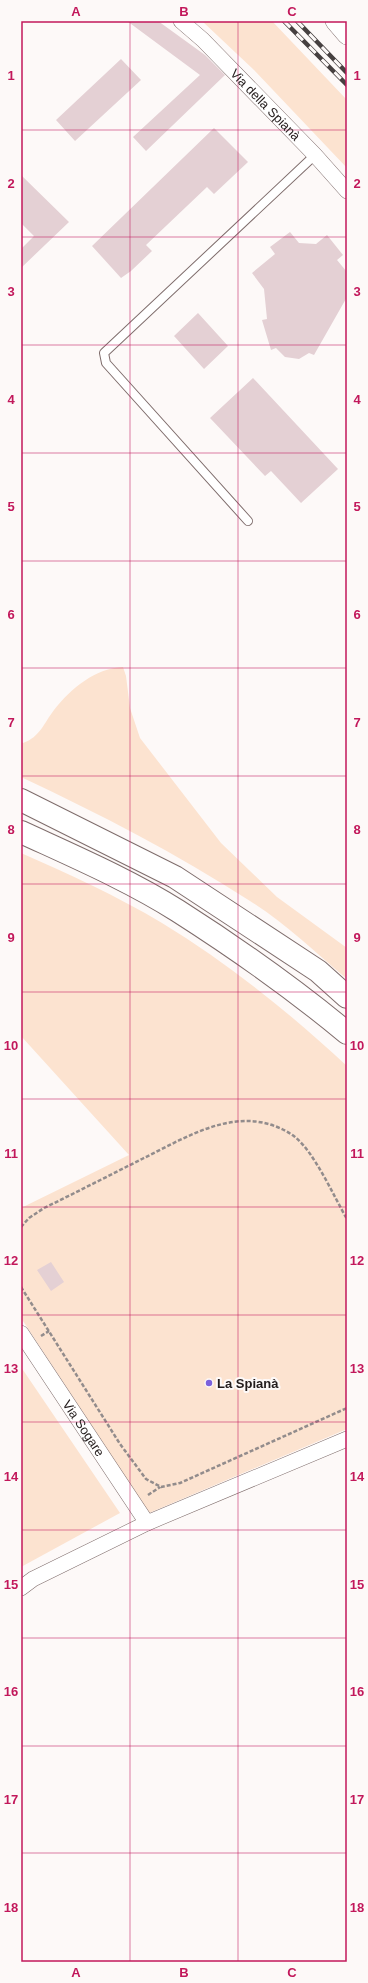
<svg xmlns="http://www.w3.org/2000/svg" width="368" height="1983" viewBox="0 0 368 1983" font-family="Arial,sans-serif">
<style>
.green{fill:#fce3d0}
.building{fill:#e4d0d4}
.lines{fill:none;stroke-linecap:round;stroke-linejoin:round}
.service-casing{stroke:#7f6d6c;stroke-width:10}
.minor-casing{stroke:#7f6d6c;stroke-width:16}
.tertiary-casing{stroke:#7f6d6c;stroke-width:20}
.trunk-casing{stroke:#7f6d6c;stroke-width:24}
.path{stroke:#928c8c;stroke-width:2.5;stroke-dasharray:4 2;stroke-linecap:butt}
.service{stroke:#fff;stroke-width:8}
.minor{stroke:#fff;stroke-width:15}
.tertiary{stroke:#fff;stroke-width:19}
.trunk{stroke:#fff;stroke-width:22}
.rail-casing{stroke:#464040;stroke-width:4.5}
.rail{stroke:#fdf9f8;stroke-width:3;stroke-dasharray:9;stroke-linecap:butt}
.grid{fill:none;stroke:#c2185b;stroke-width:1;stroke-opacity:0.55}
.poi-dot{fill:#7c61dc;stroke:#fdf9f8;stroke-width:1.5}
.labels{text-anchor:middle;stroke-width:4;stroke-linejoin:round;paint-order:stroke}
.street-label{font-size:13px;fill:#231c1c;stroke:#fdf9f8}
.poi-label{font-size:13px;font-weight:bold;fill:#231c1c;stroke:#fdf9f8;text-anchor:start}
.neatline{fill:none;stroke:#c2185b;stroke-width:1.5}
.grid-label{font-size:13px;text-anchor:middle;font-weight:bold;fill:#c2185b}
</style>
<rect width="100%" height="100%" fill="#fdf9f8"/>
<path class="green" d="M202 21H272L347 100V168L254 70Z
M123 667 126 676 130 708 140 738 221 843 277 897 347 948V979C317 954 284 922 250 901 177 854 100 814 21 777V741L23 743C40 737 44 723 54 710 71 688 96 668 123 667Z
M21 853C69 874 117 896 162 923 229 964 290 1013 347 1066V1429L149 1513 21 1318V1208L129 1155 21 1036Z
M21 1367 120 1513 21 1567Z"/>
<path class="building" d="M127 21H158L205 55 225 75 146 151 133 137 200 75Z
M121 59 141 80 75 141 56 120Z
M214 128 248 162 214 194 207 187 146 245 152 251 131 271 121 278 92 246Z
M21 175 69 222 21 268V249L34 236 21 223Z
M290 232 299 243 316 244 327 235 343 255 337 260 347 272V297L314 355 309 353 299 359 285 357 276 348 271 350 262 320 267 319 264 289 252 273 275 254 270 247Z
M198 313 228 346 204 369 174 336Z
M253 378 338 469 301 503 271 471 265 476 210 418Z
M51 1262 64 1282 51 1291 37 1270Z"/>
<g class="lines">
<g class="service-casing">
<path id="service" d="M248 521 106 363 104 353 315 155"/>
</g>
<g class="minor-casing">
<g id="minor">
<path id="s1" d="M181 21 203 40 315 155 347 191"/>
<path id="s2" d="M21 1333 147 1523"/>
<path d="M21 1588 33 1579 147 1523 347 1439"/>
</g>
</g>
<g class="tertiary-casing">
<path id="tertiary" d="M335 21 347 35"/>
</g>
<g class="trunk-casing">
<path id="trunk" d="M21 800 175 877 318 971 347 997
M21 832C73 856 129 880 178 911 236 948 294 989 347 1033"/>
</g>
<path class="path" d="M21 1227 29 1218 44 1208C77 1192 110 1175 142 1159 175 1143 210 1121 247 1121 264 1121 282 1127 295 1137 315 1153 334 1197 347 1219
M21 1287 120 1444 146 1479 161 1487 180 1483 347 1408
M41 1336 49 1331
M148 1495 160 1487"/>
<use href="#service" class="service"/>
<use href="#minor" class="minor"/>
<use href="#tertiary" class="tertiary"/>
<use href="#trunk" class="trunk"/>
<g class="rail-casing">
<path id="rail" d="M284 21 347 85
M297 21 347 73"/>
</g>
<use href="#rail" class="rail"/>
</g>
<path class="grid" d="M130 21V1962M238 21V1962M21 130H347M21 237H347M21 345H347M21 453H347M21 561H347M21 668H347M21 776H347M21 884H347M21 992H347M21 1099H347M21 1207H347M21 1315H347M21 1422H347M21 1530H347M21 1638H347M21 1746H347M21 1853H347"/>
<circle class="poi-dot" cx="209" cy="1383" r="4"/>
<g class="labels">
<g class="street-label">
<text dy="5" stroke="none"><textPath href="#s1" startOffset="119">Via della Spianà</textPath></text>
<text dy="5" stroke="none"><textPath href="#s2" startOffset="114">Via Sogare</textPath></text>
</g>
<g class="poi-label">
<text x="217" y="1388">La Spianà</text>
</g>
</g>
<rect width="368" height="1983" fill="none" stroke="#fdf9f8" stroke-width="44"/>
<rect x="22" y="22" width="324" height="1939" class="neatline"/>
<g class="grid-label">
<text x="76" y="16">A</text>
<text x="184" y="16">B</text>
<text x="292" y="16">C</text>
<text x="11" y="80">1</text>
<text x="357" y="80">1</text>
<text x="11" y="188">2</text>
<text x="357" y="188">2</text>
<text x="11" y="296">3</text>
<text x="357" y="296">3</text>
<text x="11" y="404">4</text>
<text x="357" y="404">4</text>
<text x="11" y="511">5</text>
<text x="357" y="511">5</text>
<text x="11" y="619">6</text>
<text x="357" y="619">6</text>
<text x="11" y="727">7</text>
<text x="357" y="727">7</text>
<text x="11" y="834">8</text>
<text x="357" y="834">8</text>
<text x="11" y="942">9</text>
<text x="357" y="942">9</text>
<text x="11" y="1050">10</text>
<text x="357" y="1050">10</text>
<text x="11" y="1158">11</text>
<text x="357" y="1158">11</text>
<text x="11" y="1265">12</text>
<text x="357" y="1265">12</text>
<text x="11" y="1373">13</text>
<text x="357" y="1373">13</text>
<text x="11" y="1481">14</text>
<text x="357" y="1481">14</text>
<text x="11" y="1589">15</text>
<text x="357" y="1589">15</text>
<text x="11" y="1696">16</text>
<text x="357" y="1696">16</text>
<text x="11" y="1804">17</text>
<text x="357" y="1804">17</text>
<text x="11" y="1912">18</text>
<text x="357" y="1912">18</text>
<text x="76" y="1977">A</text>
<text x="184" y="1977">B</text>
<text x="292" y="1977">C</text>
</g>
</svg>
